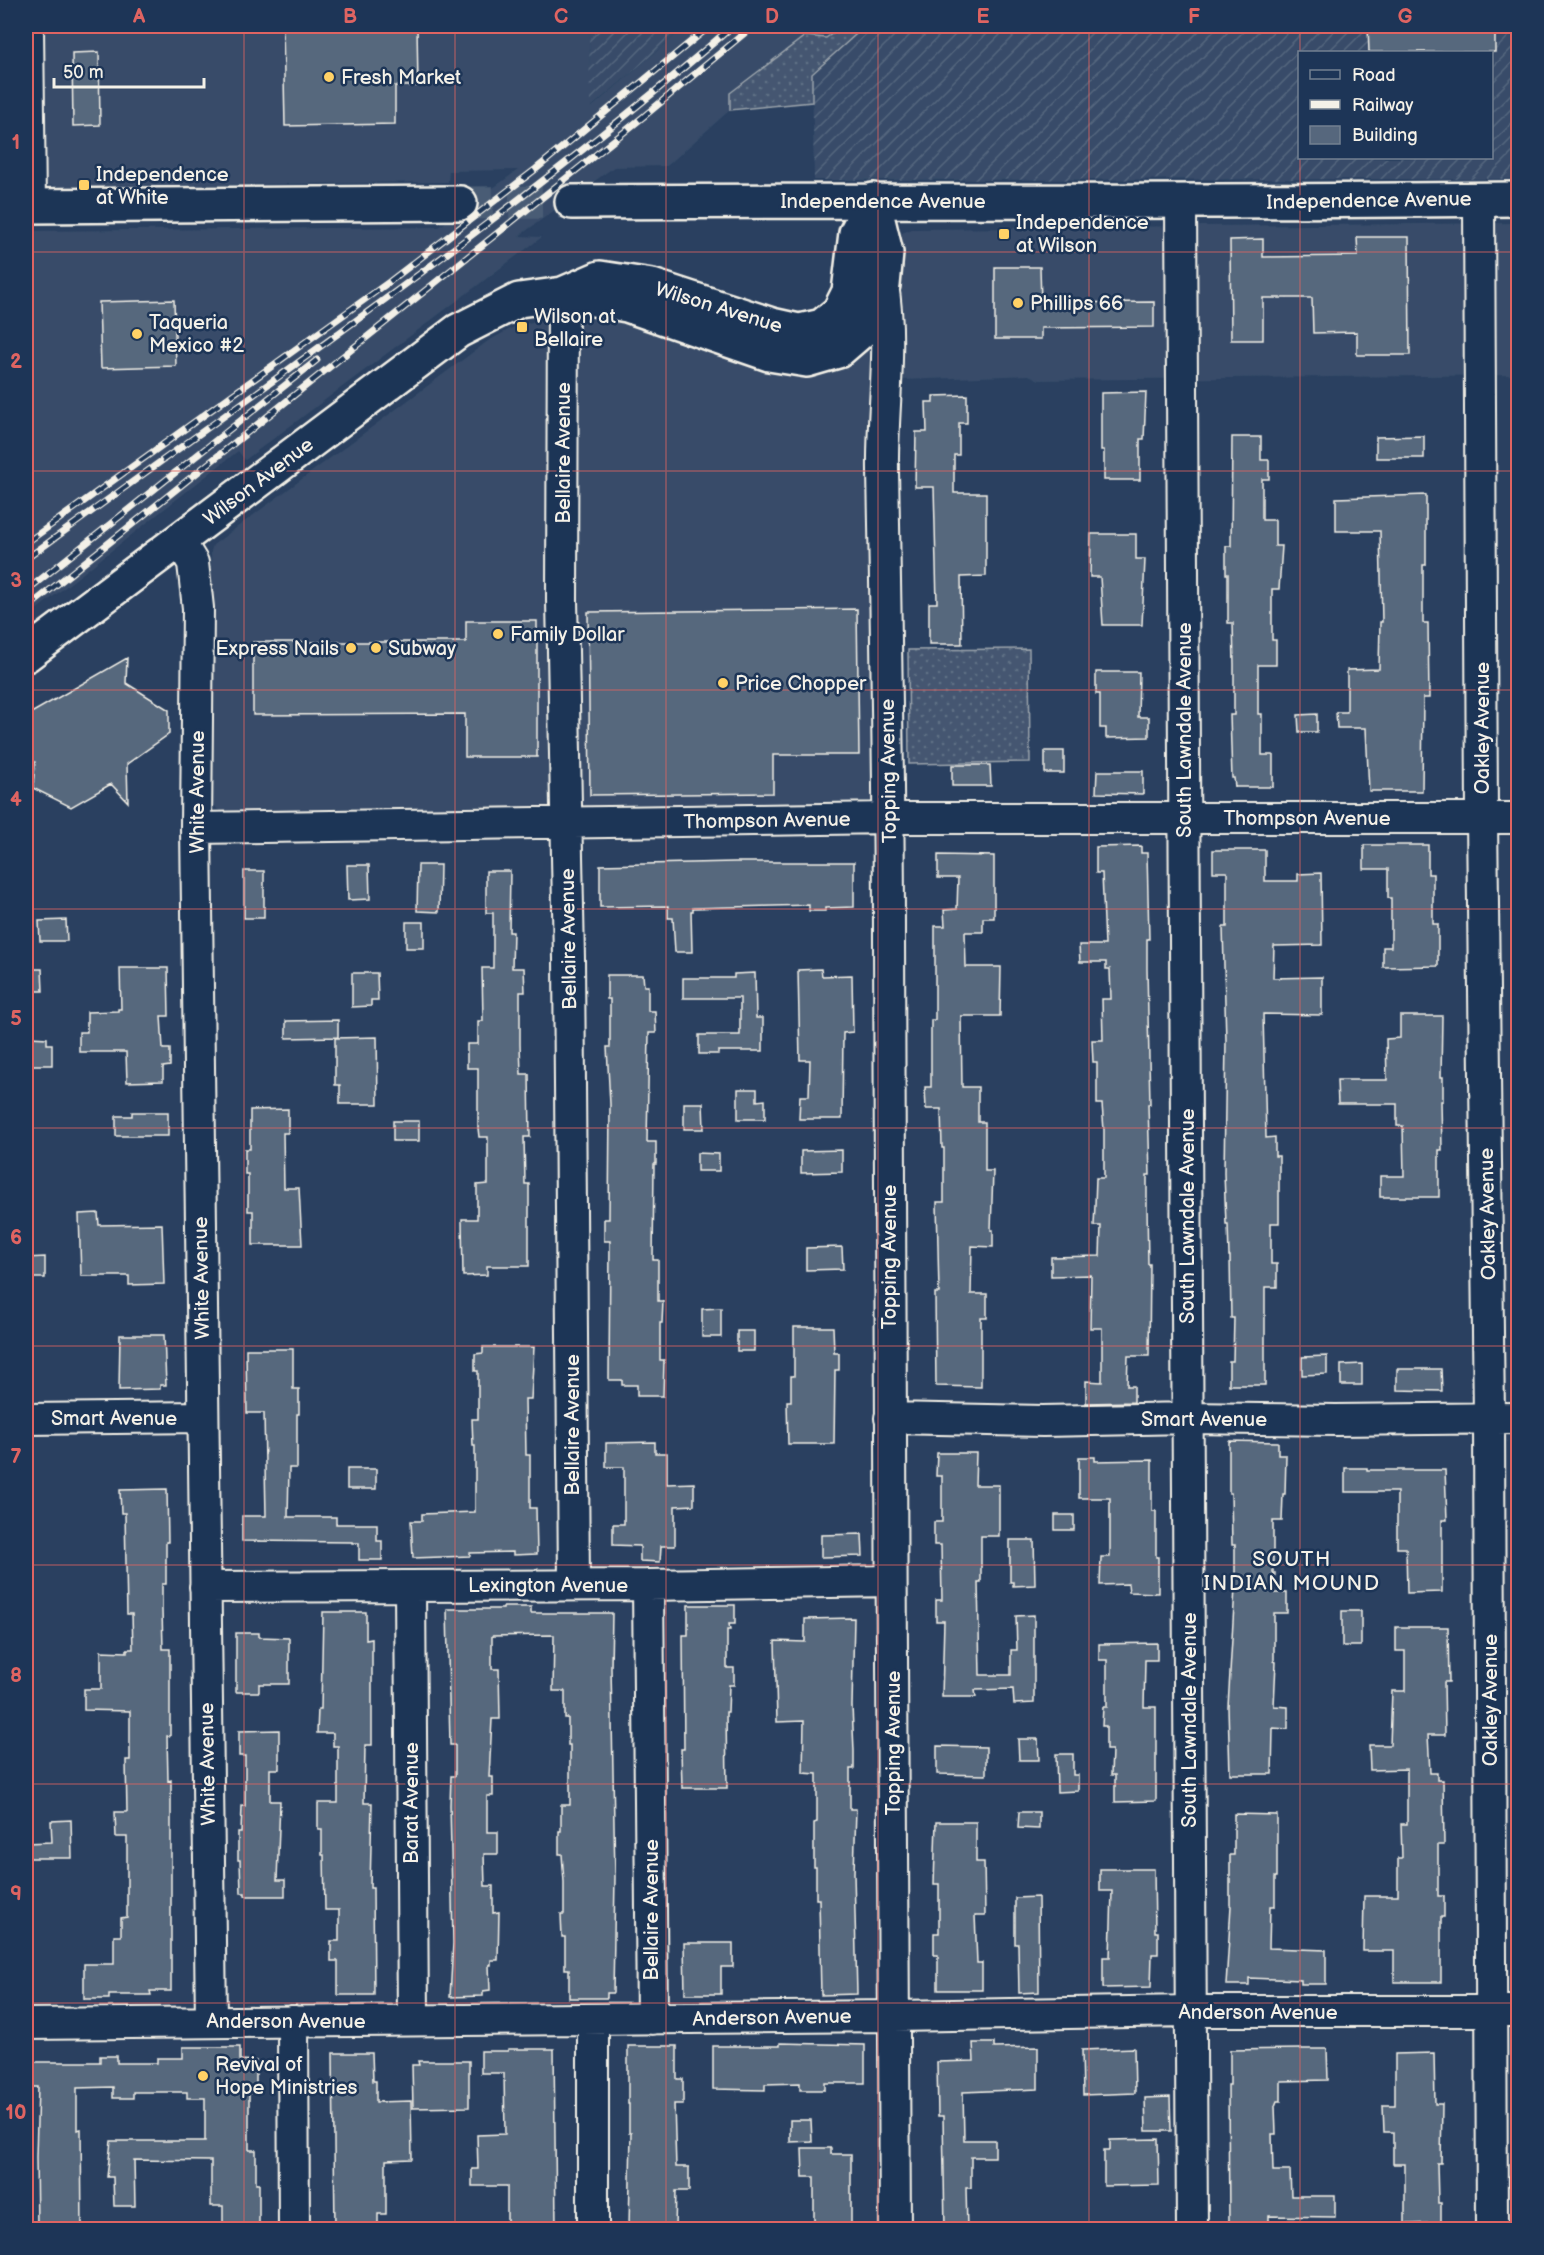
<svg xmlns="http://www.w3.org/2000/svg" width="1544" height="2255" viewBox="0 0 1544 2255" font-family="'Balsamiq Sans',sans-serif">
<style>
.built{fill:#374c69}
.industrial{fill:url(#industrial-furrows);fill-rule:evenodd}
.grass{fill:url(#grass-dots);stroke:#9ca4ac;stroke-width:1.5}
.building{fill:#56677d;stroke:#f4f1e8;stroke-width:1.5}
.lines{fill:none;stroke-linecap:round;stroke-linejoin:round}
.major-tunnel{stroke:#485b74;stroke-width:33;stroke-dasharray:33 16;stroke-linecap:butt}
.minor-casing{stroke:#f4f1e8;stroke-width:34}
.major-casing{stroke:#f4f1e8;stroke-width:38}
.minor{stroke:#1d3557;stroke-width:30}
.major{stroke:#1d3557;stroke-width:33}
.rail-casing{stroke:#f4f1e8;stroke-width:7}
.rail{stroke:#1d3557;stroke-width:4.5;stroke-dasharray:14;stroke-linecap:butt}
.grid{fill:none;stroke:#df6462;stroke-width:1.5;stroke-opacity:0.55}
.poi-dot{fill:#ffd166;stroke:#1d3557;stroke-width:2}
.labels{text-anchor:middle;stroke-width:5;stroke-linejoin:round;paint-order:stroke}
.poi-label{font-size:20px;fill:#f4f1e8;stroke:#1d3557;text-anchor:start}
.street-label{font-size:20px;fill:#f4f1e8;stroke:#1d3557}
.neighbourhood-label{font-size:21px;letter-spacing:1.5px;fill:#f4f1e8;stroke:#1d3557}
.neatline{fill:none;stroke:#df6462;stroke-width:2}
.grid-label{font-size:20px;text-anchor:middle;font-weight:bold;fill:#df6462}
</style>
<defs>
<pattern id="industrial-furrows" width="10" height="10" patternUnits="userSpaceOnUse" patternTransform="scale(1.5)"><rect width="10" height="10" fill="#374c69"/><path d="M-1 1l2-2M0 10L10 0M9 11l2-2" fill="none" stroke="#55667e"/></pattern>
<pattern id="grass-dots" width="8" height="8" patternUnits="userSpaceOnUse" patternTransform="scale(1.5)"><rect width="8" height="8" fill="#445771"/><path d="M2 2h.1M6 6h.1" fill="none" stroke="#607085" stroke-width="1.8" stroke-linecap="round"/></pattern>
</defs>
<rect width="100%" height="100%" fill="#2a4060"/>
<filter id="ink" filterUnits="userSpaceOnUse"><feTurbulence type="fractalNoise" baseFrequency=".0167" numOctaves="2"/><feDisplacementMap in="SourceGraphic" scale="12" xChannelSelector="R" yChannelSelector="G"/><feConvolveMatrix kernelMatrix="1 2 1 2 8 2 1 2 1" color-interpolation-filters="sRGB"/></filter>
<g filter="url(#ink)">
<path class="built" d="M40 26H589L591 108 686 26H843L826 38 805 36 731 93 730 110 667 166 614 167 519 236 542 237 245 460 238 451 26 618V231L439 227 518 170 449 171 448 182 64 187 49 185 43 179Z
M1518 223V375L1039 380 1029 375 903 380 897 376 896 241 902 233 912 229Z
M584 313 870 340 873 343 875 801 872 806 866 808 222 812 217 809 213 803 211 551 213 545 488 341 512 328 535 321Z"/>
<path class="industrial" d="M589 26H686L590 108Z
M865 26H1518V179L814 180 812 74ZM1300 52H1492V158H1300Z"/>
<path class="grass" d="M843 26H865L812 74V102L730 110V93L805 36 826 38Z
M1029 649 1030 762 909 764 908 650Z"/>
<path class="building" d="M283 26H417L418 86H395V124L285 126Z
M1368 26H1495V52H1369Z
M99 52 100 125 73 126 72 53Z
M1357 237H1409L1410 355H1357V332L1313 333 1312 298H1263V340H1231L1230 240 1263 239V257L1358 256Z
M995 267H1040L1041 303 1154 302V327L1041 328V339H995Z
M174 300 176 366 101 368 99 302Z
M1146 392 1144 439H1140V480H1104V450H1101V393Z
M967 395V423H959V455H954V493H986V576L961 577 962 644H929V603H937L934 487H915L916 432H927L926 402H933V396Z
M1424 436V458H1376V437Z
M1232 437H1261V460H1269V479H1262V520H1275V546H1282L1279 589H1272V640H1276V665H1258V714H1262V755H1273V787H1235L1234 778H1232L1230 715H1234V664L1233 623H1228V574H1226V546H1231Z
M1426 495V565H1423V623H1428L1429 698H1423L1422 791H1369L1366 728H1337L1336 712H1347V670L1379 669 1380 622H1382L1380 531H1336V498Z
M1091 534H1136V559H1145L1142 625H1103L1100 577H1090Z
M857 609 859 755H773V793L590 795 588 612Z
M466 621H537V757H465V714L253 715V642H466Z
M127 658 126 683 169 710V734L127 764 128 802 111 784 71 807 33 788 35 762 26 757V716Z
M1096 672H1139L1138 717H1149V737L1106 738V728H1100V694H1096Z
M1317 714V732H1299L1298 715Z
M1045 751H1064V773H1045Z
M952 765H990L991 786H952Z
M1097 771H1143V794L1096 793Z
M1364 845H1428V874H1433V924H1438V966L1383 967V947H1391V898H1388V869H1364Z
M1141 846V853H1147L1149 939H1147V969L1150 1104H1148L1150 1175H1147V1206L1148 1264H1150L1149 1356H1128L1127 1386H1134V1402L1086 1403V1381L1102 1382V1328H1090L1091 1275 1051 1276V1257L1100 1256 1101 1226H1094L1095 1205 1096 1178H1104V1130L1102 1104H1097V1062H1093L1092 1040H1103L1102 999H1111L1110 969H1106V962H1080L1079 945H1105L1102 873H1096V847Z
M1213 850H1265V881H1298V874L1321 873 1322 945 1274 946 1273 978 1322 977V1015L1263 1014 1266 1138 1275 1137V1156H1279V1223H1271V1264H1277V1287H1265V1385H1229V1361H1233L1234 1318H1231L1230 1256H1229L1228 1224H1226L1224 1173 1226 1041 1223 927H1227V872H1213Z
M938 855 994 856V918H983V932H965L966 967H1001L1000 1016H961L962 1087H978V1122H985V1171H993L991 1230H993V1247L972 1246 971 1294H987V1318H981V1387L936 1386 935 1293H939L937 1202H944V1148H942L941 1109H926L925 1087H931V1020H935V926H945L944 910 957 909 958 878H938Z
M735 862H854V907L825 908V911H809V905L693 908V911H691L692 952H675L673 918H668V906L600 907V865Z
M347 865H369L370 899 348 900Z
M418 865H440L439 912 417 911Z
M244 871H264V918H244Z
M486 871H510L509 932H513L512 968H524L525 992H520V1044L521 1074H529L530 1137H524L525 1184H529V1266H487V1275L463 1276 462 1219H477V1185L488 1184V1137H479L478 1128V1068H467V1044H478V1021H483L482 968H493V913H486Z
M66 920 67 941H40L39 921Z
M406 922H424V948H406Z
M120 968H168L169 1016H161L163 1049H170V1066L163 1067V1081L127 1082 126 1052H79V1032H87V1012L118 1011V1009H121Z
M26 969H42L43 991H26Z
M821 969 822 976 852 975 853 1032 843 1033 842 1119H799L800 1096H809L810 1060H800L798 970Z
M352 973H377L378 1000H371V1006L352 1007Z
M755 973 756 1018H763V1051H718V1054H699V1035H740V998H683V978H734V974Z
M607 975H643L644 986H648V1011H655L656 1033H649L647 1142H656V1164H654L653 1260H658V1301H663L662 1323H660V1360H664L663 1396H637V1385H622V1380H609L610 1241H604V1219H609L610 1104 607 1047H610V999H607Z
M1400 1016H1442L1441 1077H1443V1101H1441L1442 1150H1439V1197H1380V1176H1404L1403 1126H1397V1104H1338L1337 1080H1387L1386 1039 1400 1038Z
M338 1020V1037L286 1038V1021Z
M30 1037 47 1038V1044H52V1065H26V1045H30Z
M377 1037 378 1104H340V1085H335V1038Z
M738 1089H757V1101L765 1100V1119H738Z
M684 1103H703L704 1129H684Z
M288 1109V1133H283L284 1188H299L302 1245H253V1211H248V1174H245V1149H250V1110Z
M132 1112H168V1136H116V1116H132Z
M393 1121H419V1141H393Z
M842 1150V1172L801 1173V1151Z
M697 1153 719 1154V1171H697Z
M98 1213 99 1225 162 1224 164 1284 129 1285V1276H81L79 1214Z
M842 1247 843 1269 806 1270V1248Z
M45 1257V1278H26V1258Z
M721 1308V1337H702V1309Z
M794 1327H833L834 1353H839V1370H835L834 1444H788L787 1401H791V1376H794Z
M737 1331H754V1351H737Z
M120 1335H164L166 1385H160V1389L119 1390Z
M483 1347H534L531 1399H525L526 1455H530V1508H536L537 1554 513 1555V1552L470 1553V1556L413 1558 411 1521H422V1514L475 1512V1446H473L472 1419H478V1371H475V1354L483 1353Z
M246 1349H293V1389H299V1414H297V1468H289L288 1517H336V1524H377V1541H382V1560H359V1543H352V1542L242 1541V1516H266L264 1413H247Z
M1327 1356V1374L1302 1375V1357Z
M1362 1364V1385H1341V1365Z
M1397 1369H1441L1442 1391 1397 1390Z
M1229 1441 1278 1442V1455H1286L1285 1494H1283L1282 1521H1273V1573H1275L1274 1593H1287V1613H1274V1661L1276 1662 1274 1706 1288 1707V1729L1273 1728 1272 1774H1230L1228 1707 1235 1588V1545H1232L1231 1493H1229Z
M655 1442V1453H667V1484L694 1483V1505L675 1506V1546H661L660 1562 640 1561V1546L613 1545V1524H624V1467H606V1443Z
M937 1453H976L975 1485H999V1536H981V1582H978L980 1675H1011V1650H1017L1016 1616 1034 1615V1703L1014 1704 1013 1689 975 1690 976 1697H942L944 1621H936V1600H942L941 1545H934V1522H942V1476H936Z
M1079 1457H1095V1461L1152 1460V1511H1156V1557H1158V1593L1129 1592 1128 1584 1100 1585 1101 1557H1110V1498H1079Z
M1345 1468H1367V1470H1445L1447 1520H1442V1592L1407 1593 1406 1548H1397V1492H1345Z
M347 1469H376V1489H347Z
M167 1489 168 1542H166V1584H162V1610L163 1649H170V1736H167L168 1781 171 1780V1991H150L151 1995H109V1999H84V1964H114V1936H121V1918L127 1917V1837H116L115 1812H127L126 1760H130V1711L84 1710V1689H101V1651L127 1652V1649H133L132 1614H127L125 1513H121L120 1490Z
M1055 1515H1074V1530H1055Z
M862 1534 863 1556 821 1557V1535Z
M1010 1540H1034L1035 1585 1013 1586V1582H1010Z
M688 1605H735V1624H729L730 1630H727V1668H734V1685H729L728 1712H726L727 1788H682L681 1749H684L683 1635H688Z
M503 1607H531V1613H612L611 1668 615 1877 613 1993H607V1998H569V1969H565V1937H562L561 1914H564V1882L562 1854H559V1831H561V1805H570V1745H568V1718H565V1691H553L554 1635 492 1636V1669H499L500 1719H492L489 1777H493V1796H487V1832H498V1854H484L485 1886H493V1913L499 1912 498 1960H491V1965H489L490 1990 483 1991V1996L450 1997 453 1943 450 1805 451 1776H455V1745H450L447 1609H503Z
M1342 1611H1361V1646H1342Z
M323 1612H366V1640L372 1639V1745H365L364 1803H372L370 1888H373L374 1995H338V1961H331V1941H339V1910H325L324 1855H322V1829H318V1803H338V1746H333V1733H317L318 1709H321Z
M854 1618 852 1706 854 1751V1769H850V1809H856L854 1873 857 1994 821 1995 819 1899H816V1867H814V1823L817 1822V1774L803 1773 804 1721 777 1722 775 1641 805 1642V1619Z
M1396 1627H1448L1449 1682H1444L1445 1735H1428L1430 1773H1437V1780H1443L1444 1845H1438V1896H1444V1917H1441V1982H1394V1951H1363L1364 1896H1398V1858H1402L1401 1824H1407V1769L1370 1770 1369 1745H1390L1392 1691H1405V1651H1396Z
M236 1633H259V1637L289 1638V1684H259V1692H236Z
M1157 1643V1660H1145L1144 1707H1156V1801L1115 1802V1775H1111L1112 1750H1106V1726H1102L1103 1707H1107V1660H1099V1644Z
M279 1730V1769H270V1801H280L277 1880H285V1896H245V1893H241L240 1860H238V1832H241L242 1806H245V1756H239V1731Z
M1018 1739H1038L1039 1760H1019Z
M937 1746 986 1747V1775L937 1774Z
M1056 1754H1073V1775H1078V1791L1057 1792Z
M1019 1812H1039V1829L1018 1828Z
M1234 1814 1277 1815V1877H1275V1906H1270L1269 1948 1326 1950V1984H1301V1980L1249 1978V1985H1226L1231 1906 1230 1905V1855H1234Z
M71 1820 72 1858H26V1843L52 1842 51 1821Z
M936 1822H976V1862H984L985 1915H975L977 1963H982V1990H938V1955H934V1933H939V1884H934Z
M1100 1869H1154L1155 1932H1158V1954H1152L1151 1987 1103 1988V1957H1110L1112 1891H1100Z
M1038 1897 1039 1992 1019 1993 1018 1944H1015V1898Z
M684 1943H733V1967H721V1994H685Z
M780 2043 865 2045V2083H825V2090H800V2083L765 2084V2090L713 2089V2046H780Z
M973 2043H994V2048L1038 2047V2089L963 2092 964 2140H995V2157H971V2188H966L967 2229H945L943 2116H938L937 2062 974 2061Z
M628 2046H677V2079H683V2104H674L676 2167H689V2191H676L675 2228H629L631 2133H629V2104H628Z
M183 2047H240V2060L256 2061V2093H249V2150H256V2184H259V2229H223V2206H211V2161L134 2160 135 2206H114L113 2177H107L111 2141H205V2098H187V2092H133V2098H113V2087L77 2088V2130L81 2129 82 2229H44V2226H37L36 2157 38 2087H28V2062H100V2056H117V2063H157V2058H183Z
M1134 2048 1135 2093 1083 2095 1082 2050Z
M508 2049H554L556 2227 507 2228V2186H472V2169H478L477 2135 505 2134 504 2073H481V2051H508Z
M1302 2049H1327L1328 2080 1281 2081V2101H1277L1275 2106 1276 2134H1272L1273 2171H1290L1291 2196H1335V2217L1269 2216V2224H1229L1228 2085H1230V2050Z
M333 2053H372L373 2081H376V2102L411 2101 412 2159 386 2160V2214H378V2229H335Z
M1434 2053 1435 2104H1442L1441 2163H1437L1438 2203H1441V2223L1405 2224V2164H1393V2132H1384L1383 2105H1395V2054Z
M418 2061H469V2107L413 2108 412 2065H419Z
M1170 2097 1171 2131H1146L1145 2098Z
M790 2120H811L812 2141 790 2142Z
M1158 2139 1159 2185 1104 2186V2150H1110V2140Z
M802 2148H831V2154H851V2229H814V2177H803Z"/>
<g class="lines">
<path class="major-tunnel" d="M460 203 572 202"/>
<g class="minor-casing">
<path id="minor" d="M28 26 30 206
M1479 199 1482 818 1489 1418 1492 2230
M1181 202 1192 2230
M883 285C893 346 882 409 883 470 886 627 889 783 889 939 889 1370 894 1799 895 2230
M563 294 562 600 569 959 574 1585
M179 540 193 563 198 608 196 828 211 2021
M196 828 889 818H1518
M890 1418 1043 1421 1188 1418 1336 1420 1518 1418
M26 1419 203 1417
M648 1585 652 2019
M410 1586 413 2020
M205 1587 648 1585 891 1581
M593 2019V2230
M293 2021 294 2230
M26 2024 895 2016 1190 2011H1518"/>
</g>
<g class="major-casing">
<path id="major" d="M572 202C888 200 1203 203 1518 199
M26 206 460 203
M588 298 627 305 769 354 807 360 838 351 860 332 871 317 883 285 886 253 873 200
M26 655 458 331 519 300 563 294 600 278 652 286 772 325 799 331 822 326 839 312 849 292 856 233 873 200"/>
</g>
<use href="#minor" class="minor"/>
<use href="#major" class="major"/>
<g class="rail-casing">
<path id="rail" d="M26 543 389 282 536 169 710 26
M26 559C264 385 509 219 733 26
M26 591 317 360
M26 609 643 117 753 26"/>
</g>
<use href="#rail" class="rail"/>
</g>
</g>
<path class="grid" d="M244 26V2230M455 26V2230M666 26V2230M878 26V2230M1089 26V2230M1300 26V52M1300 158V2230M26 252H1518M26 471H1518M26 690H1518M26 909H1518M26 1128H1518M26 1346H1518M26 1565H1518M26 1784H1518M26 2003H1518"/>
<g class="poi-dot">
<circle cx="329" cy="77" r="6"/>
<rect x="78" y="179" width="12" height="12" rx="3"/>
<rect x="998" y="228" width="12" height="12" rx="3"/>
<circle cx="1018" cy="303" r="6"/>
<rect x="516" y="321" width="12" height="12" rx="3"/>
<circle cx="137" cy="334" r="6"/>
<circle cx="498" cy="634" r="6"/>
<circle cx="351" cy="648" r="6"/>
<circle cx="376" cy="648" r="6"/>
<circle cx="723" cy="683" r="6"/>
<circle cx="203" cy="2076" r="6"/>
</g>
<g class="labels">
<g class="poi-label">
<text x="341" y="84">Fresh Market</text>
<text x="96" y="181">Independence<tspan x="96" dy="23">at White</tspan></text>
<text x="1016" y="229">Independence<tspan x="1016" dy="23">at Wilson</tspan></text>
<text x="1030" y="310">Phillips 66</text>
<text x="534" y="323">Wilson at<tspan x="534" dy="23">Bellaire</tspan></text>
<text x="149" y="329">Taqueria<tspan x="149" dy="23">Mexico #2</tspan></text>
<text x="510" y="641">Family Dollar</text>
<text x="339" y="655" text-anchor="end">Express Nails</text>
<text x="388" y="655">Subway</text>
<text x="735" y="690">Price Chopper</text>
<text x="215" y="2071">Revival of<tspan x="215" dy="23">Hope Ministries</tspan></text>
</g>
<g class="street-label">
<text transform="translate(1369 200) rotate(-1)" y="7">Independence Avenue</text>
<text x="883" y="208">Independence Avenue</text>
<text transform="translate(719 307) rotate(17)" y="7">Wilson Avenue</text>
<text transform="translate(563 453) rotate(-90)" y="7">Bellaire Avenue</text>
<text transform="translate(258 481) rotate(-37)" y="7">Wilson Avenue</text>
<text transform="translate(1482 728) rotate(-90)" y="7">Oakley Avenue</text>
<text transform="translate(1184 730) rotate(-90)" y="7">South Lawndale Avenue</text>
<text transform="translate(888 771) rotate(-91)" y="7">Topping Avenue</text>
<text transform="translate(197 792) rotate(-90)" y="7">White Avenue</text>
<text x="1307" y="825">Thompson Avenue</text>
<text transform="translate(767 820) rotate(-1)" y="7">Thompson Avenue</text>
<text transform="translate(568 939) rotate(-91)" y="7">Bellaire Avenue</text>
<text transform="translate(1487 1214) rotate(-91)" y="7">Oakley Avenue</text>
<text transform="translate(1187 1216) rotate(-90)" y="7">South Lawndale Avenue</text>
<text transform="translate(889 1257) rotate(-90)" y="7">Topping Avenue</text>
<text transform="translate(201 1278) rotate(-91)" y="7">White Avenue</text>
<text x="114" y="1425">Smart Avenue</text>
<text x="1204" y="1426">Smart Avenue</text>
<text transform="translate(572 1425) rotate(-90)" y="7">Bellaire Avenue</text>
<text x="548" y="1592">Lexington Avenue</text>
<text transform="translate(1490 1700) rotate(-90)" y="7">Oakley Avenue</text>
<text transform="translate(1189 1720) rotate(-90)" y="7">South Lawndale Avenue</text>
<text transform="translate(893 1743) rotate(-90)" y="7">Topping Avenue</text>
<text transform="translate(207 1764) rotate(-91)" y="7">White Avenue</text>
<text transform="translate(411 1803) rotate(-90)" y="7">Barat Avenue</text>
<text transform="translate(651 1910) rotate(-90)" y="7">Bellaire Avenue</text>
<text x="1258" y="2019">Anderson Avenue</text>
<text transform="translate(772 2017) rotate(-1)" y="7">Anderson Avenue</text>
<text x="286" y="2028">Anderson Avenue</text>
</g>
<g class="neighbourhood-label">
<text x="1292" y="1566">SOUTH<tspan x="1292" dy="24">INDIAN MOUND</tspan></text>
</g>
</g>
<rect width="1544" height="2255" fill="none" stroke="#1d3557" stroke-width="66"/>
<rect x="1298" y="51" width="195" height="108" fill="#1d3557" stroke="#738091" stroke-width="1.5"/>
<rect x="1310" y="70" width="30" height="9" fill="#1d3557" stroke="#738091" stroke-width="1.5"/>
<text x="1352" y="81" font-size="18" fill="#f4f1e8">Road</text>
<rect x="1310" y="100" width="30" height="9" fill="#f4f1e8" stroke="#738091" stroke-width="1.5"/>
<text x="1352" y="111" font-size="18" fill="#f4f1e8">Railway</text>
<rect x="1310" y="126" width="30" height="18" fill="#56677d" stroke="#738091" stroke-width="1.5"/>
<text x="1352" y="141" font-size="18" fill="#f4f1e8">Building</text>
<path d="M54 78v9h150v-9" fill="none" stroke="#f4f1e8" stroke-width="3"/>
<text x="63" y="78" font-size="18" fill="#f4f1e8" stroke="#1d3557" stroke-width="4.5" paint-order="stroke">50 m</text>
<rect x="33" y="33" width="1478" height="2189" class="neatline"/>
<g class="grid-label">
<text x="139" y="23">A</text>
<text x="350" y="23">B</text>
<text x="561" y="23">C</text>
<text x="772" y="23">D</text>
<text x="983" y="23">E</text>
<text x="1194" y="23">F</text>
<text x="1405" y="23">G</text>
<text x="16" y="149">1</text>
<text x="16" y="368">2</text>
<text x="16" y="587">3</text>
<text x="16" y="806">4</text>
<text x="16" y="1025">5</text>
<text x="16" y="1244">6</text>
<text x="16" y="1463">7</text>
<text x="16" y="1682">8</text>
<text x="16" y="1900">9</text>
<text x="16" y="2119">10</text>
</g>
</svg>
